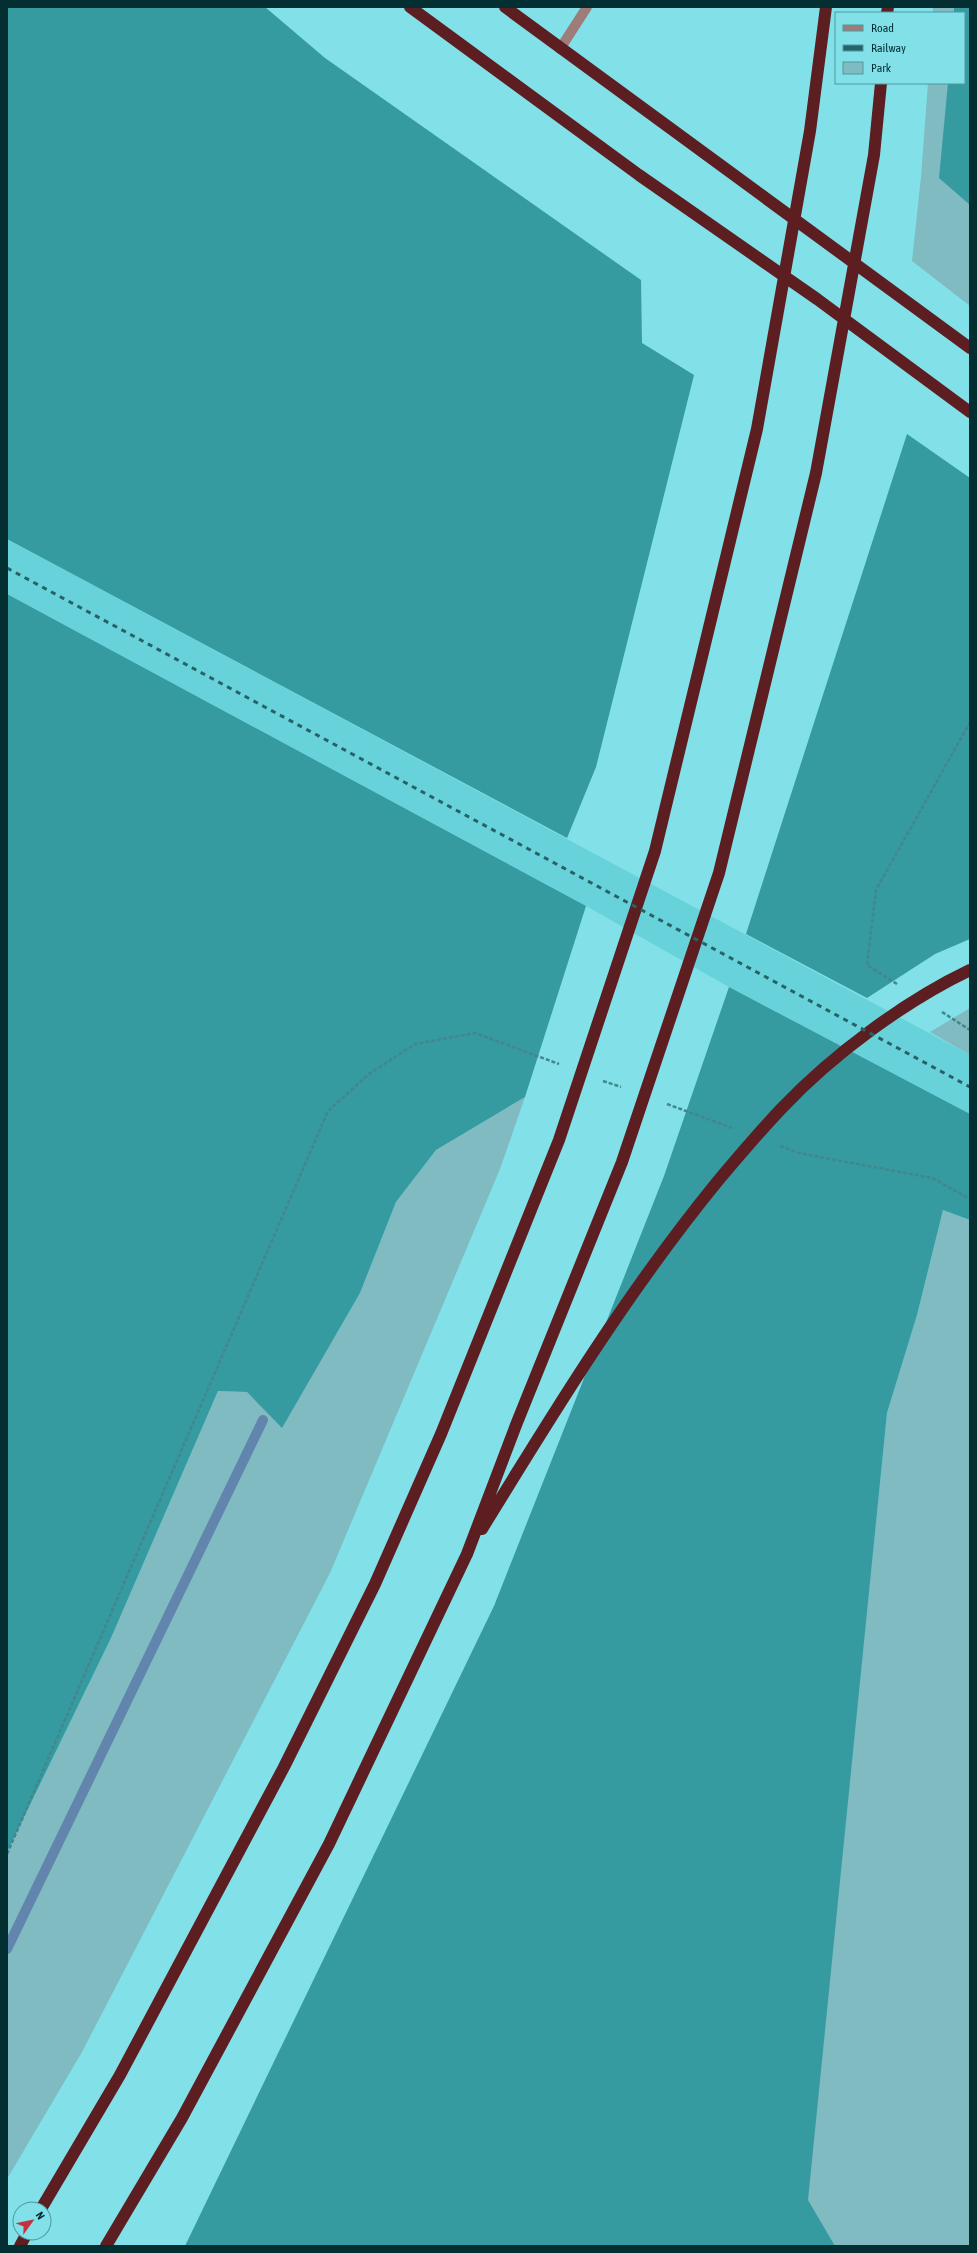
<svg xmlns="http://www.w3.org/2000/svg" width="977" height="2253" viewBox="0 0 977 2253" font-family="'Asap Condensed',sans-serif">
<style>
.built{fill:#68d2db}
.green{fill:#7fbbc0}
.forest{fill:#369aa1}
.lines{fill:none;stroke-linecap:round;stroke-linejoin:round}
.stream{stroke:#6285ae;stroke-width:10}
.path{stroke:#42878d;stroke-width:2.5;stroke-dasharray:4 2;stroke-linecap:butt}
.minor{stroke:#9d7c7a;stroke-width:10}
.highway{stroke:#5c1e20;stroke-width:12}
.rail{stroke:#276267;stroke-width:3;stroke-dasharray:5 5;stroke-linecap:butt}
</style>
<rect width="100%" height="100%" fill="#81e0e8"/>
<path class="built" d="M7 539 970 1055V1114L729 987 586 906 7 594Z"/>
<path class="green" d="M933 7H970V306L912 261 921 177 928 83H964V13H933Z
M970 1008V1055L930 1032Z
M525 1097 500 1169 330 1573 82 2052 7 2179V1852L111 1638 218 1391 247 1392 282 1427 360 1293 396 1202 436 1150Z
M943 1210 970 1220V2246H835L807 2200 887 1413 917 1315Z"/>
<path class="forest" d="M7 7H265L325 58 641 280 642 343 694 375 596 767 567 838 7 539Z
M954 7H970V205L939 178 948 83H964V13H954Z
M907 434 970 478V939L935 954 867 998 746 934Z
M7 594 586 906 525 1097 436 1150 396 1202 360 1293 282 1428 247 1392 218 1391 111 1638 7 1852Z
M729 987 970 1114V1220L943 1210 917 1315 887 1413 808 2200 835 2246H185L494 1606 664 1176Z"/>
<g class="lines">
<path class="stream" d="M7 1949 263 1420"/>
<path class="path" d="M897 984 867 965 876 890 970 722
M942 1012 970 1030
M603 1081 621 1087
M667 1104 732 1128
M780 1146 799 1153 932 1178 970 1199
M7 1854 328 1111 369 1074 415 1044 475 1033 559 1064"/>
<path class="minor" d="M560 49 587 7"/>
<path class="highway" d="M410 7 639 175 817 299 970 412
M505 7 970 348
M887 13 888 7
M482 1529C555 1410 628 1291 717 1182 738 1157 759 1132 782 1108 832 1055 905 1001 970 970
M41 2209 120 2075 284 1767 375 1584 441 1434 559 1140 655 851 757 429 810 131 826 7
M20 2246 27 2233
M106 2246 182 2118 329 1844 467 1554 516 1425 622 1162 719 873 816 473 874 155 881 83"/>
<path class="rail" d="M7 568 970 1087"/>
</g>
<rect width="977" height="2253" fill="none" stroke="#032f33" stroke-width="16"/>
<rect x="835" y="12" width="130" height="72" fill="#81e0e8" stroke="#4f99a0"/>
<rect x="843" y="25" width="20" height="6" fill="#9d7c7a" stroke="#4f99a0"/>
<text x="871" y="32" font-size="12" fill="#032f33">Road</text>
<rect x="843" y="45" width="20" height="6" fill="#276267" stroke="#4f99a0"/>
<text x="871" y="52" font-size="12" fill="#032f33">Railway</text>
<rect x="843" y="62" width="20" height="12" fill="#7fbbc0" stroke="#4f99a0"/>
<text x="871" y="72" font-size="12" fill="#032f33">Park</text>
<g transform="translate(32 2221) rotate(57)"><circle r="19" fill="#81e0e8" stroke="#4f99a0"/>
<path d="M0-3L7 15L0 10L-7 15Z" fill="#c3333d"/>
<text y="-6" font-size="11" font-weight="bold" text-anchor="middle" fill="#032f33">N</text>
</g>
</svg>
